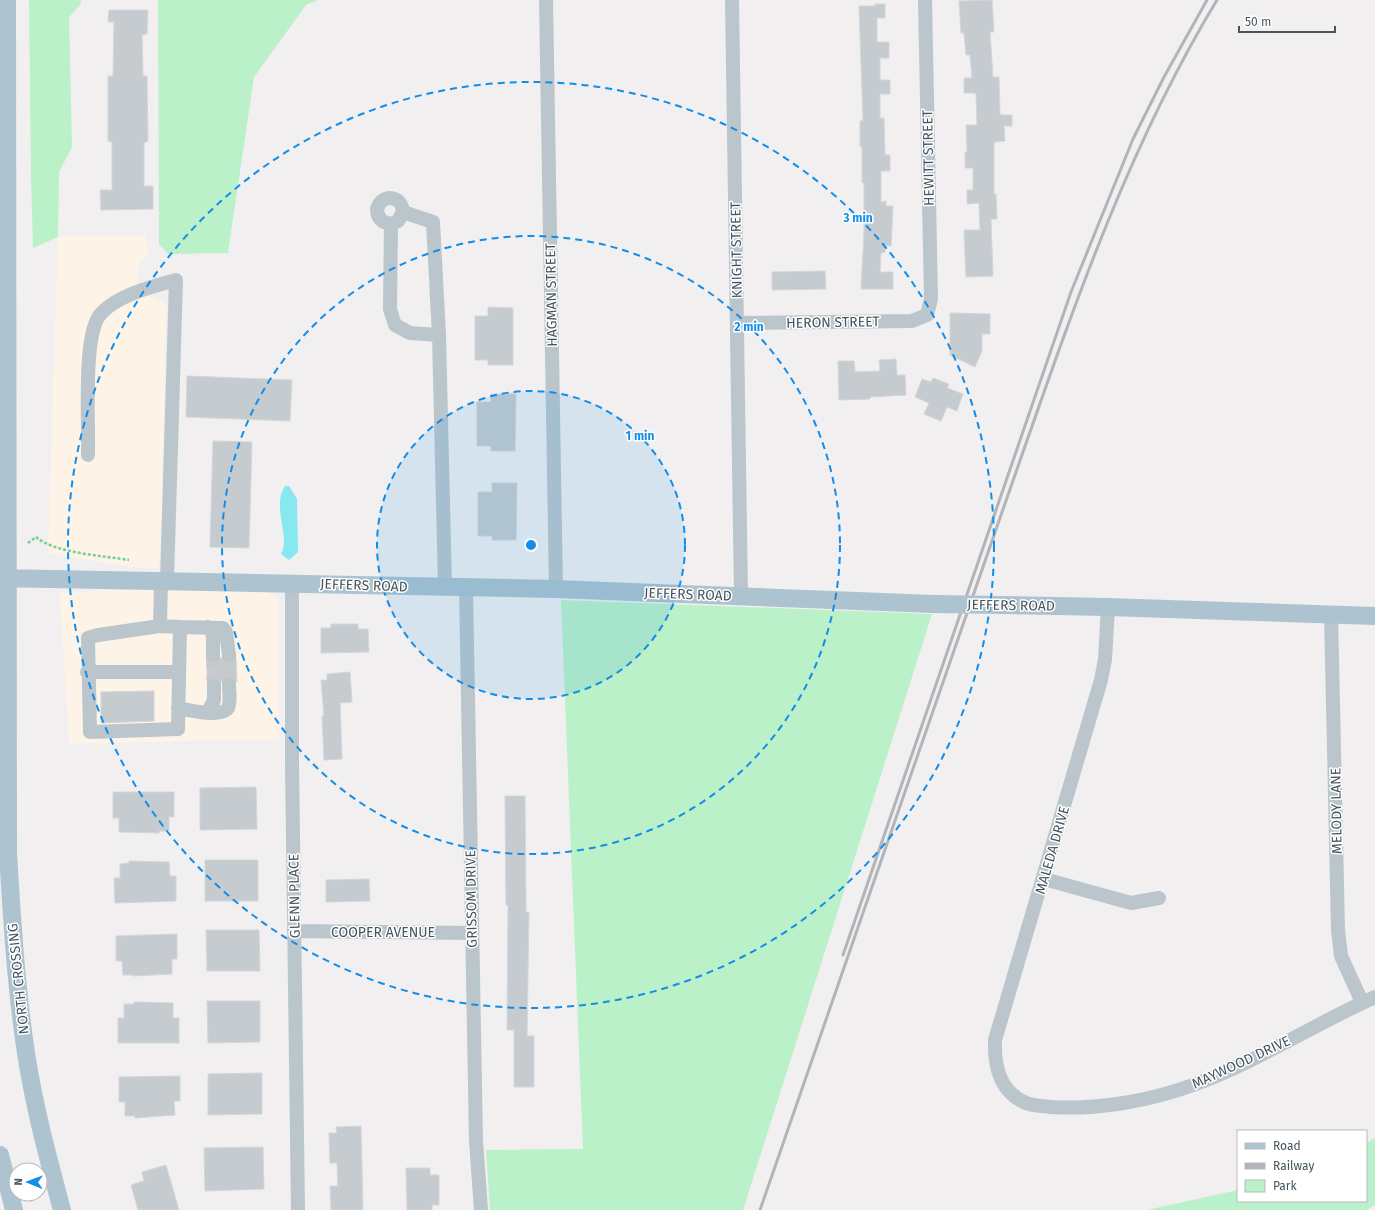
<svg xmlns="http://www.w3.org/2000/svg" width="1375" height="1210" viewBox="0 0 1375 1210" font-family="'Fira Sans',sans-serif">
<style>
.commercial{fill:#fdf4e7}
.green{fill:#bbf1c9}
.water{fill:#87e8f0}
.building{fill:#c5cbcf;stroke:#d2d6db}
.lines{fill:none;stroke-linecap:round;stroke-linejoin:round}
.minor-tunnel{stroke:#c6c8ca;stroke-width:14;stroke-dasharray:14 7;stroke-linecap:butt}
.path{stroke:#72d095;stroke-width:2.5;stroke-dasharray:3 2;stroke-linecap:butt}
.minor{stroke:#bac6cc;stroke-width:14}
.major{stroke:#adc3cf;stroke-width:18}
.rail{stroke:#b1b5b9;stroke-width:3}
.major-bridge{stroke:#adc3cf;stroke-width:18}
.ring{fill:none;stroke:#128de9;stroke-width:2;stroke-dasharray:7 5}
.labels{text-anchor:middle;stroke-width:3;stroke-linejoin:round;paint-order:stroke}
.street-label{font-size:14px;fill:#46555d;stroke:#fff}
.centre{fill:#128de9;stroke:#fff;stroke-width:2}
.ring-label{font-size:12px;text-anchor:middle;font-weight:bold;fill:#128de9;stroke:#fff;stroke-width:3;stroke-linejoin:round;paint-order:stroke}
</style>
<rect width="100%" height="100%" fill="#f1efef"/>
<path class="commercial" d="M145 235 148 254 141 261 138 268 137 282 140 289 146 295 163 302 166 305V309L160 557 156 568 131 567 48 553 58 237Z
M128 589 266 592 275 595 278 603 279 739 69 744 60 593Z"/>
<path class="green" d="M29 0H81L80 5 69 17 72 147 59 172 58 237 33 248 31 177Z
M158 0H318L306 5 254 77 228 253 168 254 159 244Z
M561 600 932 614 743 1210H490L486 1150 583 1149Z
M1375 1138V1205L1367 1210H1147L1238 1190V1201H1366V1143Z"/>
<path class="water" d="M285 486H289L297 499 298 552 289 560 281 554C291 535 271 507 285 486Z"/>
<path class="building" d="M992 0 994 32H990L993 77H999L1000 115H1012V126H1004L1005 141 994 142V194H996L997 219H991L993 276 966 277 964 230H980L979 203 967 204V190H973V168H965V152H967L966 125H977L976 93H964V78H972L970 55H966L964 33H961L959 1Z
M875 4H885V18H877V42H889V58H880V80H890V94H880V118H884L885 155H890V171H881V202L886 201V206H893L891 246 885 245V252L881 253 880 272H893V289H861L864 233V183H862V147H860V121H863L859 6H875Z
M109 10H148L147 34 142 35 143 76H147L148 141 144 143V186H153V209L101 210 100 190H112V142L108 141V76H113L114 22H108Z
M825 271 826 289 772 290V272Z
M488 307 513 308V365H488V360H475V316H488Z
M950 313 990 314V334H982V351L975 367 950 355Z
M896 359 897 375H905L906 395 870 397V399L839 400 838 361H854L855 372 880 371 879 360Z
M187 376 292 380 290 421 186 417Z
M933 378 949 384 947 388 963 394 957 411 947 407 941 421 924 414 929 403 915 397 922 379 931 382Z
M491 394H516L515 451H491V446H477V402H491Z
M213 441 252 442 249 548 210 547Z
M492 483H517L516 540H492V536H478V492H492Z
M331 624H358V629H368L369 652 321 653V628H331Z
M221 657 225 663H230L236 659 237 682 233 678 229 677 224 678 221 682 214 678 207 681V661L213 663 218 662Z
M350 672 352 702 340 703 342 759 324 760 322 716H324L321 680H327V674Z
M154 691V721L101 723V692Z
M256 787 257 829 200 830V788Z
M113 792H174V817H169V831H159V833L119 832V818H113Z
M505 796H525L526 912H529L527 1036H534V1087H514V1030H507L508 905H506Z
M205 860H258V901H205Z
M129 861 169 862 170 876H176V901L115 903 114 878H120V864L129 863Z
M369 879 370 901 326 902V880Z
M206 930H259L260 971H207Z
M177 934V959H172V974L133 976V975H123L122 961H116V936Z
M207 1001H260V1042L208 1043Z
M134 1002 173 1003V1018H179V1043H118V1018H124V1004H134Z
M262 1073V1114L208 1115V1074Z
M180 1076V1101H174L175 1115 135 1118V1116H125V1102H119V1077Z
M361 1126 363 1210H331L330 1186H338L337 1163H330L329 1133H337L336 1127Z
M263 1147 264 1189 205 1191 204 1148Z
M166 1165 179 1210H138L131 1185 144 1181 142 1172Z
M406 1168H430V1175H439V1205H432V1210H407Z"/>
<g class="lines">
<path class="minor-tunnel" d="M213 655 214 686
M229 685V655"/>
<path class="path" d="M28 543 36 537C54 553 105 556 129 560"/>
<path class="minor" d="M546 0 556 589
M732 0 741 596
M391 224C382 223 377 218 377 209 382 193 402 195 403 212
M738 323 912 321 927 315 931 299 925 0
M439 335 410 333 395 325 390 309 391 224 398 221 403 212 433 222 439 335 445 587
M88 455C89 424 83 339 99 316 114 296 153 286 176 280L167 580
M292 583V763L298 1210
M466 588 476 1141 481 1210
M1108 607 1105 659 1101 680 995 1040C994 1067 1000 1092 1026 1103 1033 1106 1043 1106 1050 1107 1098 1110 1150 1101 1196 1084 1258 1061 1315 1024 1375 997
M1331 614 1338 930 1341 956 1362 1002
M160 626 180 627 178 729 90 732 88 638 98 635Z
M160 626 161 580
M180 627 223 628 226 632 229 655
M208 627 213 635V655
M87 672H178
M178 708C188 710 222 718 228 708 231 702 229 691 229 685
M208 712 214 700V686
M1044 879 1131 903 1159 898
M294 931 472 933"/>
<path class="major" d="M7 0 8 853C12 920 16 987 26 1053 34 1106 48 1158 62 1210
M0 578 556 589 933 604
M1003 605 1108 607 1375 616
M0 1155 14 1210"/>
<path class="rail" d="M843 955 1071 292 1133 139 1164 77 1207 0
M760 1210C841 978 920 746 1001 515 1063 339 1120 160 1217 0"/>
<path class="major-bridge" d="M933 604 1003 605"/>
</g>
<circle cx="531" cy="545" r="154" fill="#128de9" fill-opacity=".12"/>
<g class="ring">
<circle cx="531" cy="545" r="154"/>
<circle cx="531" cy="545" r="309"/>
<circle cx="531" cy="545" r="463"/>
</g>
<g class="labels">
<g class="street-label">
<text transform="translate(928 158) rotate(-91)" y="5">HEWITT STREET</text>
<text transform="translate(736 250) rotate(-91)" y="5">KNIGHT STREET</text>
<text transform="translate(551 295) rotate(-91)" y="5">HAGMAN STREET</text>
<text transform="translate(833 322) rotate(-1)" y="5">HERON STREET</text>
<text transform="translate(364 585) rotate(2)" y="5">JEFFERS ROAD</text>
<text transform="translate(688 594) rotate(2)" y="5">JEFFERS ROAD</text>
<text transform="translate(1011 605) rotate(1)" y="5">JEFFERS ROAD</text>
<text transform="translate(1336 811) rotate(-91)" y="5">MELODY LANE</text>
<text transform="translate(1052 850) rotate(-74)" y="5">MALEDA DRIVE</text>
<text transform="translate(294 896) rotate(-91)" y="5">GLENN PLACE</text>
<text transform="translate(471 899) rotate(-91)" y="5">GRISSOM DRIVE</text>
<text x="383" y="937">COOPER AVENUE</text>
<text transform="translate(18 979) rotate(-96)" y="5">NORTH CROSSING</text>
<text transform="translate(1241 1062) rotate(-25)" y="5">MAYWOOD DRIVE</text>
</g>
</g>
<circle cx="531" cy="545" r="6" class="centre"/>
<g class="ring-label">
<text x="858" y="222">3 min</text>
<text x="749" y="331">2 min</text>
<text x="640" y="440">1 min</text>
</g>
<rect x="1237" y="1130" width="130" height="72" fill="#ffffff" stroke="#b5bbbe"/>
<rect x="1245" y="1143" width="20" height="6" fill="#adc3cf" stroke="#b5bbbe"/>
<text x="1273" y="1150" font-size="12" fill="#46555d">Road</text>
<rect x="1245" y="1163" width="20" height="6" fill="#b1b5b9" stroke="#b5bbbe"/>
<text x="1273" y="1170" font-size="12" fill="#46555d">Railway</text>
<rect x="1245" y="1180" width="20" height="12" fill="#bbf1c9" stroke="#b5bbbe"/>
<text x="1273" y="1190" font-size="12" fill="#46555d">Park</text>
<g transform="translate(28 1182) rotate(271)"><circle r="19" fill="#ffffff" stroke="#b5bbbe"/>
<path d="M0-3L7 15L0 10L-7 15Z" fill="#128de9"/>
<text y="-6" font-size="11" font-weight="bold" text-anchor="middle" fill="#46555d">N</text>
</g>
<path d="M1239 26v6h96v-6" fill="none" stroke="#46555d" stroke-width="2"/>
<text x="1245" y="26" font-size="12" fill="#46555d" stroke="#ffffff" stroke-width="3" paint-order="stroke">50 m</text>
</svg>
